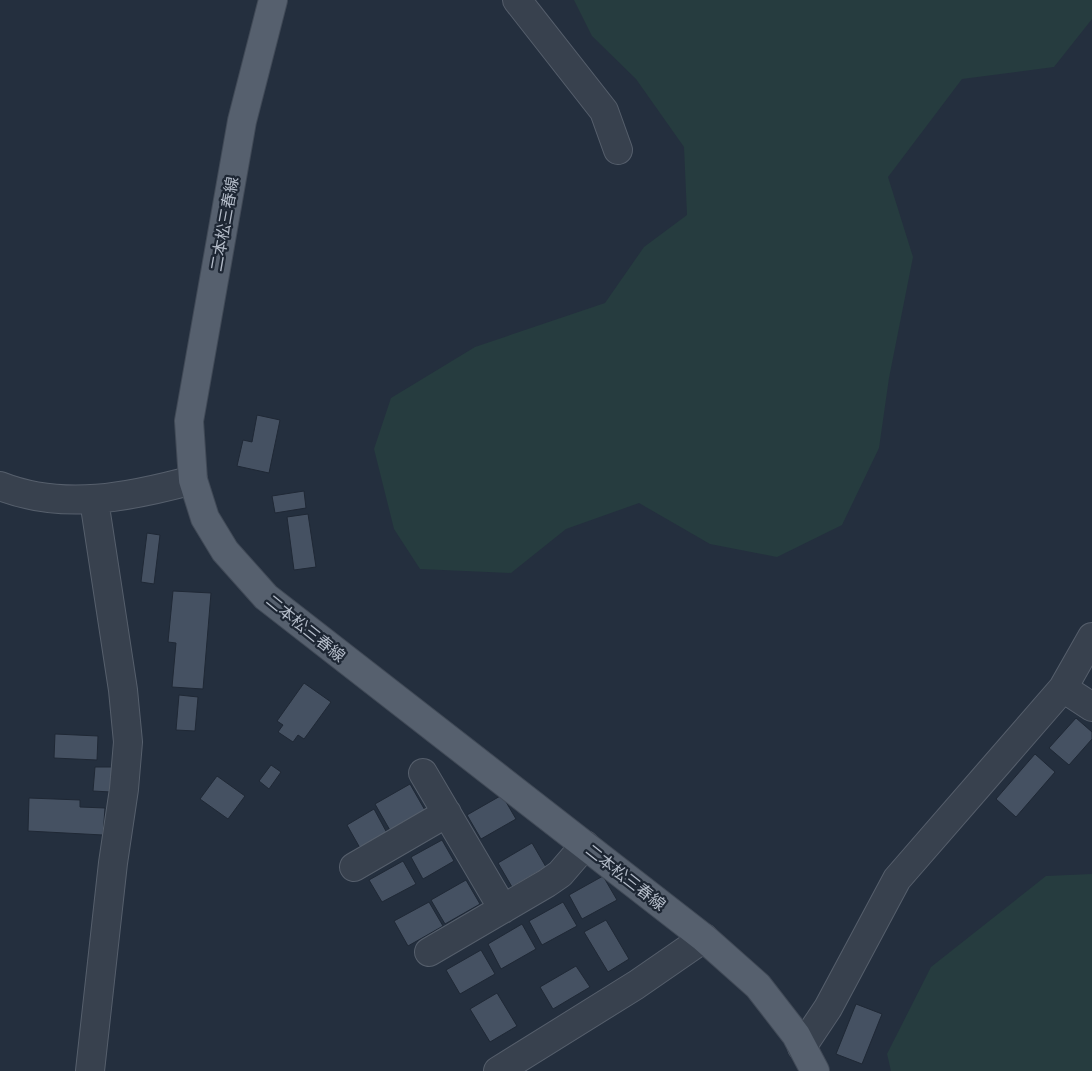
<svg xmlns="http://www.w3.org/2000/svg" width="1092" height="1071" viewBox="0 0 1092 1071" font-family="Cabin,'Noto Sans JP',sans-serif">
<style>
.green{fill:#263c3f}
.building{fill:#455162;stroke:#1f2835}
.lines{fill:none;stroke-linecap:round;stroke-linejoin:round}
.minor-casing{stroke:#565f6c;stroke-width:30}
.major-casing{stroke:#414a57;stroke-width:30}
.minor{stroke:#38414e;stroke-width:28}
.major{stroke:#56606e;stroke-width:28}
.labels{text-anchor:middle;stroke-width:4.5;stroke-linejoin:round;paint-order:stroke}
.street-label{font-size:16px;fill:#b4bcc9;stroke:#1d2633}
</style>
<rect width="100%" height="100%" fill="#242f3e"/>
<path class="green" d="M574 0H1092V19L1054 67 962 79 888 177 913 257 889 378 879 448 842 525 777 557 710 544 639 503 566 529 511 573 420 569 394 529 374 449 391 398 475 347 605 303 644 247 687 215 684 147 636 79 592 36Z
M1092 874V1071H891L887 1054 931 967 1046 876Z"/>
<path class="building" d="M257 415 280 420 269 473 237 466 243 440 252 442Z
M304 491 306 508 275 513 272 496Z
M308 514 316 567 294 570 287 517Z
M147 533 160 535 154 584 141 582Z
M173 591 211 593 203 689 172 687 176 643 168 642Z
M304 683 331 702 304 739 298 735 293 742 278 732 283 725 277 721Z
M179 695 198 697 195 731 176 730Z
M1076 718 1092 732V739L1069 765 1049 748Z
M55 734 98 736 97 760 54 758Z
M1035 754 1055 772 1016 817 996 799Z
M271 765 281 772 269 789 259 781Z
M95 767H113L111 792 93 791Z
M217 776 245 796 228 819 200 799Z
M410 784 426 812 391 832 375 804Z
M502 795 516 819 481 839 467 815Z
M29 798 80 800V807L105 808 103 835 28 831Z
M374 809 387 833 360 848 347 825Z
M442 840 454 861 423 879 411 857Z
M532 843 546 867 512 887 498 863Z
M403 861 416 884 382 902 369 880Z
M603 876 617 900 582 919 569 895Z
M466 880 480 904 445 924 431 900Z
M429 902 443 926 408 946 394 921Z
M563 902 577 926 542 945 529 921Z
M606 920 629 959 608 972 584 932Z
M522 924 536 949 501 969 488 944Z
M481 950 495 974 460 994 446 970Z
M576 966 590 987 553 1009 540 987Z
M497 993 517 1026 490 1042 470 1009Z
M856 1004 882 1014 862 1064 836 1054Z"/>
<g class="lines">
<g class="minor-casing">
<path id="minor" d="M517 0 604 111 618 150
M0 486C63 511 130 497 193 480
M1063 688 1092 707
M423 773 503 909
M354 867 447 813
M429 952 547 883 560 874 585 845
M802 1047 828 1008 897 879 1063 688 1092 637
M90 1071 113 863 124 789 128 742 123 690 94 500
M498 1071 636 985 704 938"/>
</g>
<g class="major-casing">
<path id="major" d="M273 0 242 121 189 421 193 480 205 518 225 551 266 597 704 938 758 986 796 1035 815 1071"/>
</g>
<use href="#minor" class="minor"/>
<use href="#major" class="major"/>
</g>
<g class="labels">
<g class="street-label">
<text transform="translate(224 224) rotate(-80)" y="6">二本松三春線</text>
<text transform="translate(306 628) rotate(39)" y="6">二本松三春線</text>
<text transform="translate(626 877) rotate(38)" y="6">二本松三春線</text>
</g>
</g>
</svg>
